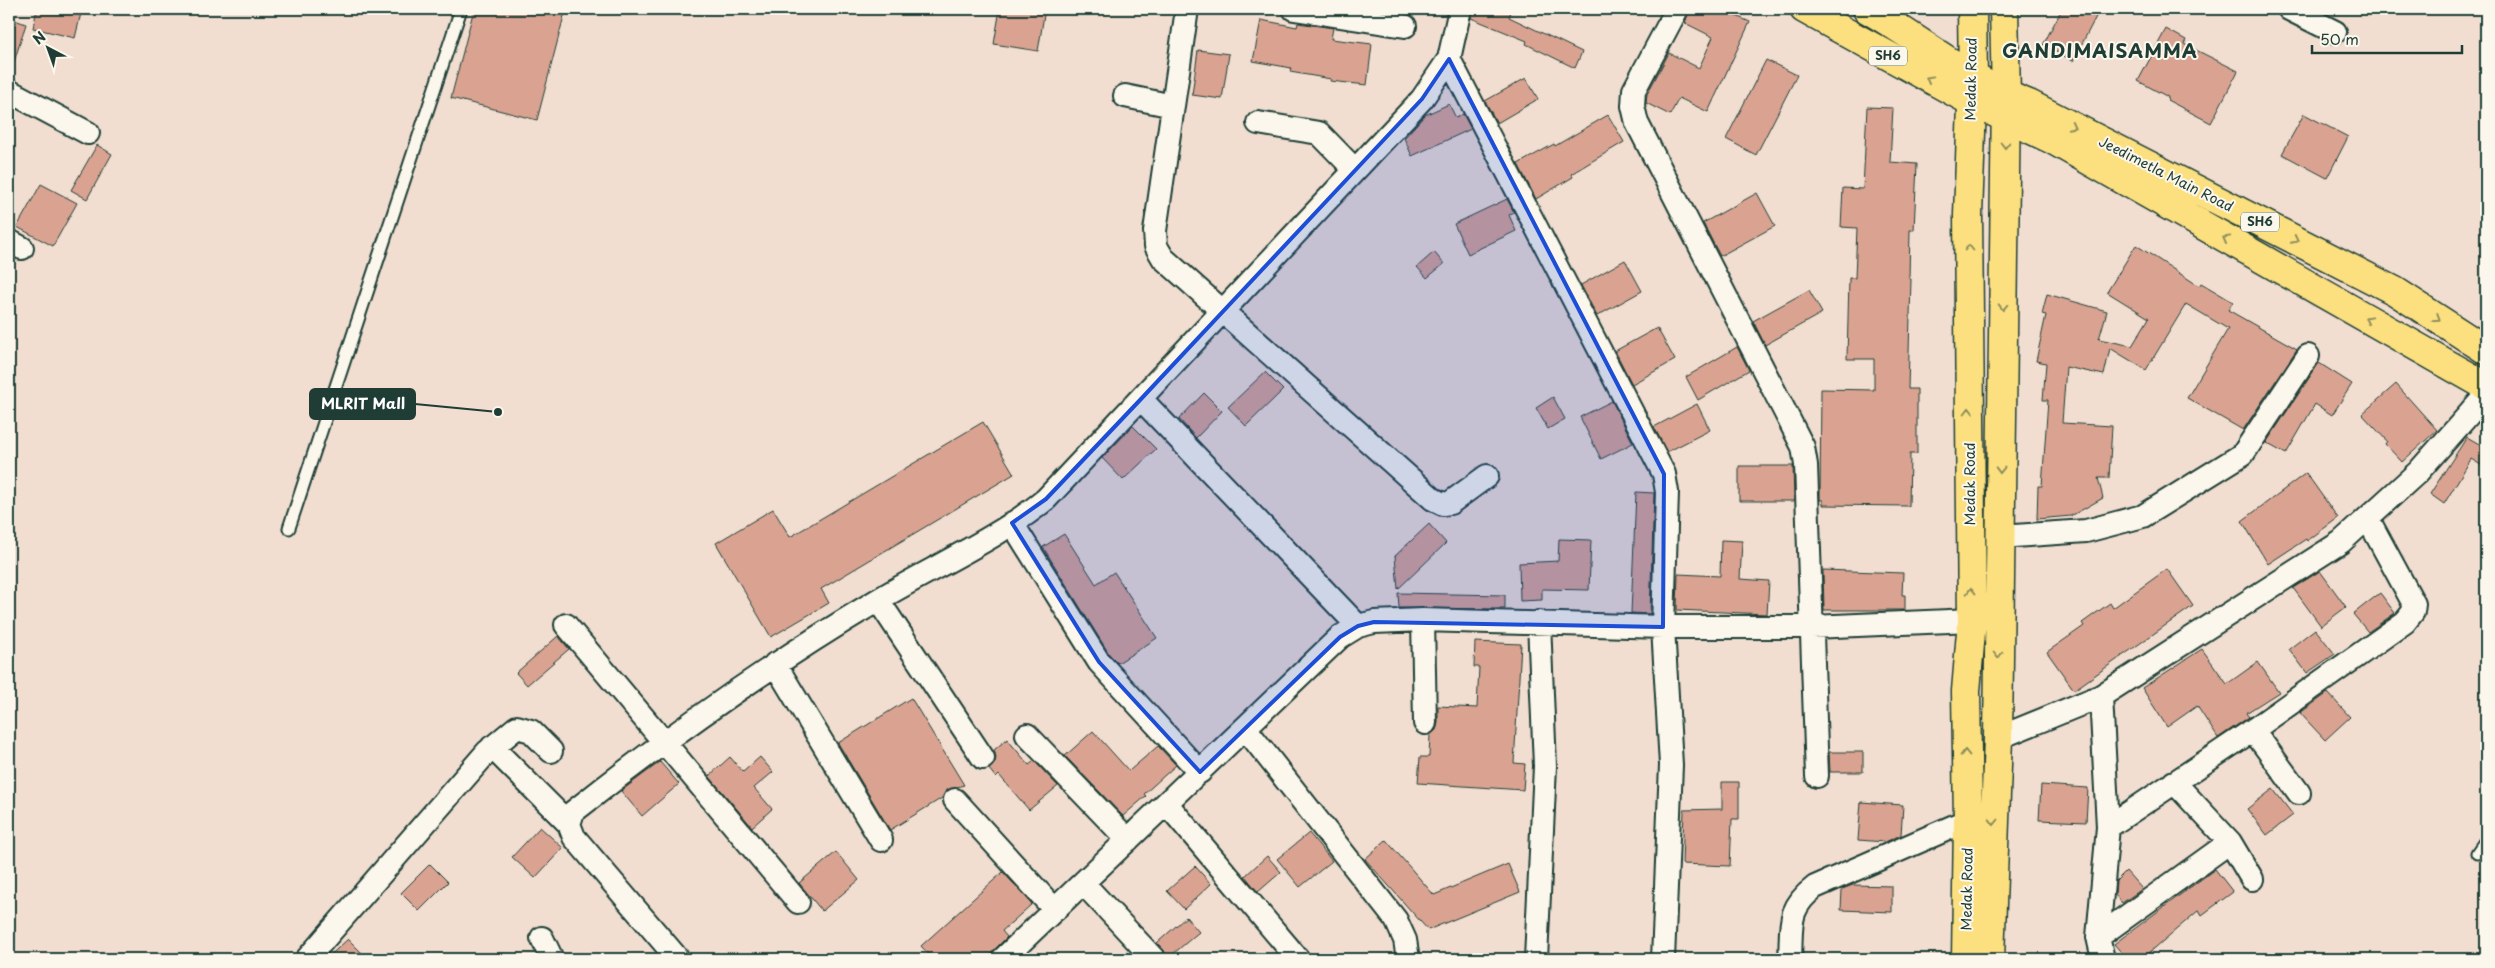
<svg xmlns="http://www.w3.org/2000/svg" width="2495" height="968" viewBox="0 0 2495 968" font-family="'Playpen Sans',sans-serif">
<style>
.building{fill:#daa391;stroke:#1f3d34}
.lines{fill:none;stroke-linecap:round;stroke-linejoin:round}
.lane-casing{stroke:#1f3d34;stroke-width:15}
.street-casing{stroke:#1f3d34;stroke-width:26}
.primary-casing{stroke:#1f3d34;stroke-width:31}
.lane{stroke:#fbf7ec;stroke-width:11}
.street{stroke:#fbf7ec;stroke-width:22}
.primary{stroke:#fce080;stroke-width:28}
.oneway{stroke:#8e8e5a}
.marked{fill:#1d4ed8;fill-opacity:0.2;stroke:#1d4ed8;stroke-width:4;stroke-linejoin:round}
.labels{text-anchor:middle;stroke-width:4;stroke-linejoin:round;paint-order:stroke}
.shield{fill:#fbf7ec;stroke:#61756b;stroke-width:1}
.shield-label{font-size:12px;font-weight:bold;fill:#1f3d34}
.street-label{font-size:14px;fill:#1f3d34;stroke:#fbf7ec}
.district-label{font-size:19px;font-weight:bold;letter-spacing:1px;fill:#1f3d34;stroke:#fbf7ec}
.leader{fill:none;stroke:#1f3d34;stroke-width:2}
.callout-dot{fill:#1f3d34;stroke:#fbf7ec;stroke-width:2}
.callout{fill:#1f3d34;stroke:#1f3d34;stroke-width:2}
.callout-label{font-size:15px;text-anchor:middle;font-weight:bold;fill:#fff}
</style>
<rect width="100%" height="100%" fill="#f1ded1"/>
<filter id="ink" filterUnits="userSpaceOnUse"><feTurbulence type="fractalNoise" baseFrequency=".02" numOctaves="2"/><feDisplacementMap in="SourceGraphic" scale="10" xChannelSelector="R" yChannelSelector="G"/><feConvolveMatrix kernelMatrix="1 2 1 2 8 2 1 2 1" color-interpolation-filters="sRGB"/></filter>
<g filter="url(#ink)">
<path class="building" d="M37 9H82L75 38 33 28Z
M474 9H554L565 12 537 120 451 98Z
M1000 9H1045L1038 51 994 44Z
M1473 9H1512L1509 17 1582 52 1575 68 1526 44 1527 41 1471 18Z
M1690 9H1720L1750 22 1708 112 1679 98 1670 115 1646 103 1647 94 1669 53 1699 68 1713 37 1685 23Z
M2062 9H2100L2073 61 2043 45Z
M9 18 26 24 12 68H9Z
M1261 20 1297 27 1298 23 1333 28 1331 39 1372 44 1367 85 1330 81 1331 79 1290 72 1291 68 1253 61Z
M2166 29 2186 40 2184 44 2238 71 2211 123 2167 100 2168 97 2138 81Z
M1198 50 1229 54 1222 99 1192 95Z
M1766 60 1797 75 1756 155 1726 139Z
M1526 78 1538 99 1497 123 1485 101Z
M1449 104 1456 118 1463 114 1471 129 1412 156 1404 138 1425 115Z
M1867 107 1893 108 1890 162 1917 164 1914 230H1910L1909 279H1911L1908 389H1917V454H1910L1909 506 1823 505V500H1820L1821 389 1874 390V359H1847L1849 278H1855L1857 228 1841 227 1843 188 1863 189Z
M2304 114 2348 137 2327 178 2282 154Z
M1608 115 1624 142 1571 174 1573 177 1536 199 1518 164 1554 144 1555 146Z
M97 145 112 154 87 199 71 190Z
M41 184 77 203 53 246 17 227Z
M1757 193 1775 226 1720 256 1703 223Z
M1507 199 1514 212 1509 215 1516 231 1468 254 1454 224Z
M2136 245 2199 286 2201 283 2233 302 2228 310 2297 349 2243 430 2187 398 2228 329 2186 304 2146 370 2110 348 2104 375 2066 367 2062 423 2112 426 2109 478H2098L2103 498 2071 516 2037 519 2038 486H2042L2048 400H2043L2046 363 2036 361 2046 315 2042 314 2047 294 2107 311 2099 339 2132 346 2149 318 2107 292Z
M1434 252 1444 264 1427 278 1417 267Z
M1625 260 1642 291 1597 316 1581 285Z
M1809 290 1822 313 1765 345 1753 321Z
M1657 328 1675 360 1632 384 1615 351Z
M1737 347 1749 370 1698 400 1686 377Z
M2319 363 2352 384 2332 415 2315 404 2286 454 2266 443Z
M1265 372 1283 390 1246 426 1228 407Z
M2396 384 2437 430 2402 462 2385 444 2387 441 2362 414Z
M1204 393 1222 411 1196 438 1179 419Z
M1553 397 1565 419 1548 429 1536 408Z
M1612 401 1633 443 1601 459 1580 417Z
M1697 404 1710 430 1667 452 1654 427Z
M983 422 1014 474 821 589 829 603 771 637 716 543 773 509 790 537Z
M1133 426 1156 449 1123 480 1102 458Z
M2467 437 2486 448V468L2471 459 2444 504 2430 494Z
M1739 466H1793L1794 501H1739Z
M2306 473 2338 518 2307 541 2306 539 2268 564 2242 521Z
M1636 492 1654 493 1650 614 1631 613Z
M1429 524 1446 543 1398 589 1395 556Z
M1064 534 1096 584 1114 572 1157 638 1118 663 1109 654 1043 547Z
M1559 539 1591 540 1589 590 1542 589V600L1520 601 1519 563 1558 561Z
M1721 540 1742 541 1740 579 1769 581 1767 614 1677 610 1678 574 1720 576Z
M2167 569 2193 606 2074 690 2047 652 2084 626 2082 623 2110 603 2113 608Z
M1823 570 1903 573 1902 595H1905V610H1824Z
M2320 571 2346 607 2321 626 2293 588Z
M1398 593 1505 595V609L1399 608Z
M2380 593 2395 613 2368 632 2353 614Z
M2315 629 2335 654 2307 673 2289 649Z
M558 636 569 649 527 685 516 673Z
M1475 642 1521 644 1514 763 1525 764 1523 790 1418 783 1420 757H1429L1430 735 1436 730 1438 723V706L1477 708 1479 667H1474Z
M2202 649 2227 684 2258 662 2279 692 2246 713 2249 717 2218 738 2197 706 2167 727 2142 688Z
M2328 693 2350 717 2325 740 2300 713Z
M911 698 964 785 947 790 942 798 890 830 838 743Z
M1093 731 1129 771 1158 746 1176 765 1144 794 1146 796 1123 816 1065 756Z
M1007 739 1029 765 1034 761 1058 786 1029 810 999 775 996 778 989 769 995 763 996 757 994 750Z
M1829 752H1863V772H1830Z
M730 757 743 772 760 757 773 772 754 788 772 809 752 827 709 776Z
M660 762 679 784 642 816 621 791Z
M1722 782H1739V819H1732L1730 866 1682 864 1684 810 1722 809Z
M2041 785 2088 788 2086 822 2039 820Z
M2273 789 2293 815 2267 835 2247 809Z
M1861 802 1903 805 1901 835 1885 842 1858 840Z
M540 827 563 848 535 878 512 857Z
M1309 833 1332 861 1300 887 1277 859Z
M1386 840 1434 895 1508 864 1520 892 1428 930 1365 859Z
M836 852 859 880 822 911 799 883Z
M1267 856 1281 872 1258 892 1245 876Z
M430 864 448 882 419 911 401 893Z
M1195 866 1211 884 1184 909 1167 891Z
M2215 869 2233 892 2202 915 2199 910 2142 959H2127L2114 944Z
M2126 871 2142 889 2122 903 2115 895 2116 881Z
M1003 872 1032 904 1002 931 1007 937 994 950 990 959H933L921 946Z
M1853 885 1892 886V912L1841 910 1842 889Z
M1186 917 1199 932 1167 959 1164 950 1157 943Z
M348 939 368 959H326Z"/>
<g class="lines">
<g class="lane-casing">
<path id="lane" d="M289 528 461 9
M2477 853 2486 840"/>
</g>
<g class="street-casing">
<path id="street" d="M1187 9 1155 231 1156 246 1163 258 1433 499 1443 504 1450 503 1487 476
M1294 9 1405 26
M1677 9 1634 90 1633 106 1637 123 1803 447 1806 465 1817 776
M2289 9 2335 32
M1449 59 1664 474 1667 492 1663 627 1671 765 1663 959
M9 91 88 133
M1125 96 1173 106
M1258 123 1319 133 1355 170
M9 241 22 248
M1141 399 1358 626
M1012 523 1099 662 1200 772
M1999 537 2086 531 2143 516 2243 454 2308 356
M878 600 983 758
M1423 620 1425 723
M566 625 798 902
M775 664 881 840
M2101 696 2108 827 2098 937 2103 959
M1246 729 1396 920 1405 940 1408 959
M2253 730 2299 793
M1027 735 1128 840
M1998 738 2101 696 2341 542 2418 472 2486 395
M492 747 569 824
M2174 782 2230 842 2252 879
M955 800 1055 910
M1167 804 1298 959
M2108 827 2253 730 2405 622 2413 612 2414 604 2368 519
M1083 883 1154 959
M2098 937 2230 842
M542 938 552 959
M307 959 487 752 517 727 531 731 551 751
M678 959 574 837 569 824 573 812C670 735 771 664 878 600 931 568 999 538 1046 499L1422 99 1449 59 1460 9
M1003 959 1340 637 1358 626 1374 622 1423 620 1663 627H1812L1972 620
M1536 959 1545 766 1539 622
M1790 959C1792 926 1786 909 1815 887L1968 820"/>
</g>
<g class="primary-casing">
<path id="primary" d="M1804 9 1972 102 2053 140 2486 386
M1867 9C1922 40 1970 82 2029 104L2395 291 2486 350
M1966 959 1968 820 1966 691 1972 620 1968 215 1973 77 1972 9
M1990 959 1998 738 2006 95 2004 9"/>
</g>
<use href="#lane" class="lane"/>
<use href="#street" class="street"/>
<use href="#primary" class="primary"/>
</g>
<defs><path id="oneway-chevron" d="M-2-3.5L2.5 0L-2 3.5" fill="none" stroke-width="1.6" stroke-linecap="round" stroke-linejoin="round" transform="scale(1.25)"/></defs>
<g class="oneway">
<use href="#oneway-chevron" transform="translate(1929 79) rotate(-151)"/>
<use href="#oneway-chevron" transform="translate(2072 126) rotate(27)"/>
<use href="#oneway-chevron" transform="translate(2005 145) rotate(90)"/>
<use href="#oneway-chevron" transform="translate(2226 239) rotate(-151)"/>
<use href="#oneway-chevron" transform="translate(2295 240) rotate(27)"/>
<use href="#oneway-chevron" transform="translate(1969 248) rotate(-90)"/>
<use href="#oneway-chevron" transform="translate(2003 307) rotate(91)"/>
<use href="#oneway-chevron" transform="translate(2437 318) rotate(33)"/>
<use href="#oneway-chevron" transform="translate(2368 319) rotate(-151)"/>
<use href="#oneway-chevron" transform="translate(1969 411) rotate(-90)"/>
<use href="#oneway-chevron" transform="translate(2000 470) rotate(91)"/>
<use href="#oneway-chevron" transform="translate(1971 591) rotate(-91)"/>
<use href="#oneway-chevron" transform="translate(1998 655) rotate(90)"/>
<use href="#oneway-chevron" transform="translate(1965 753) rotate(-91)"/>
<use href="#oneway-chevron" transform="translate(1994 822) rotate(92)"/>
</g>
</g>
<path class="marked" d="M1449 59 1664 474 1663 627 1374 622 1358 626 1340 637 1200 772 1099 662 1012 523 1046 499 1141 399 1422 99Z"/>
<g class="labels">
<g class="shield">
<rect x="1869" y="46.5" width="38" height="19" rx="4"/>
<rect x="2241" y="212.5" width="38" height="19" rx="4"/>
</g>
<g class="shield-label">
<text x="1888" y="60">SH6</text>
<text x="2260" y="226">SH6</text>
</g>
<g class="street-label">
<text transform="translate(1971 79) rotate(-89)" y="5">Medak Road</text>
<text transform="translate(2166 174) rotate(27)" y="5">Jeedimetla Main Road</text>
<text transform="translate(1970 484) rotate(-90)" y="5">Medak Road</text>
<text transform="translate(1967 889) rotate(-89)" y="5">Medak Road</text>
</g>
<g class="district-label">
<text x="2100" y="58">GANDIMAISAMMA</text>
</g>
</g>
<path class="leader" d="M498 412L415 404"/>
<circle class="callout-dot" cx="498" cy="412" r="5"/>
<rect class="callout" x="310" y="389" width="105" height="30" rx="5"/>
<g class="callout-label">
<text x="363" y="409">MLRIT Mall</text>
</g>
<rect width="2495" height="968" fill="none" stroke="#fbf7ec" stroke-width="30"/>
<rect x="15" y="15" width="2465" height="938" fill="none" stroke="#1f3d34" stroke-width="2" filter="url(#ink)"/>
<g transform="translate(48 48) rotate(319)" stroke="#fbf7ec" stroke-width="4" paint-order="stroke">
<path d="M0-4L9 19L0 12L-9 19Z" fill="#1f3d34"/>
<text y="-8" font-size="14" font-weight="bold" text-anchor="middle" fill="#1f3d34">N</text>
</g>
<path d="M2312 45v8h150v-8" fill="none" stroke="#1f3d34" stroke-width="2.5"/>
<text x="2320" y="45" font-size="15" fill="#1f3d34" stroke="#fbf7ec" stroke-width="4" paint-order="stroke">50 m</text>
</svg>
